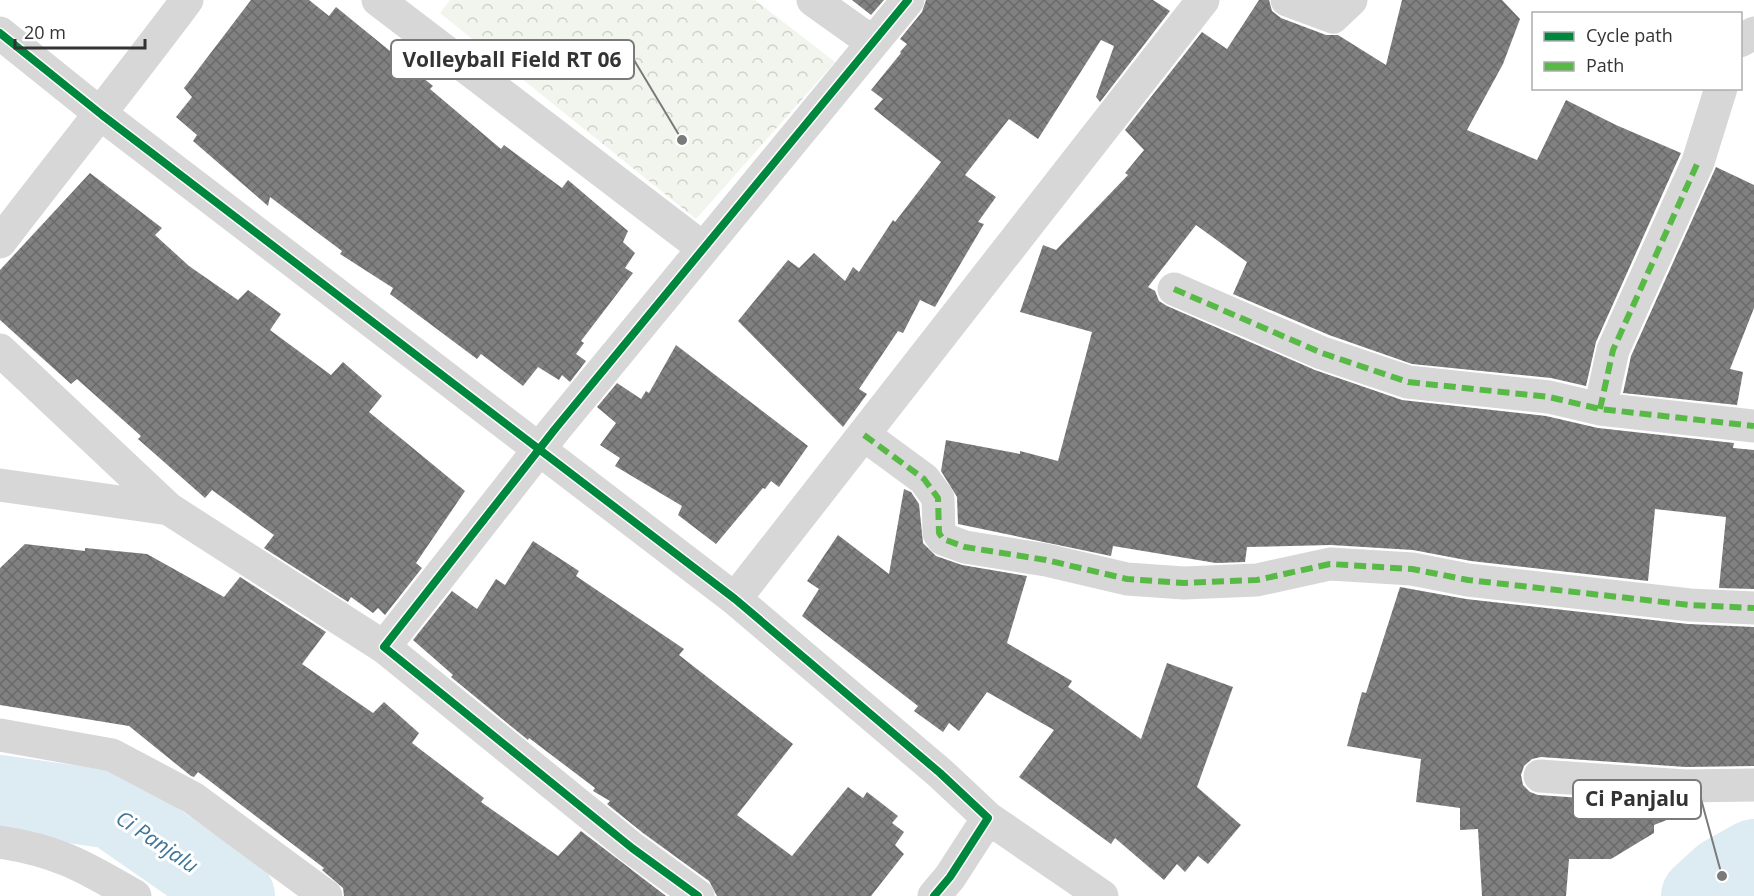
<svg xmlns="http://www.w3.org/2000/svg" width="1754" height="896" viewBox="0 0 1754 896" font-family="'Open Sans',sans-serif">
<style>
.park{fill:url(#park-crowns)}
.lines{fill:none;stroke-linecap:round;stroke-linejoin:round}
.river{stroke:#ddebf3;stroke-width:78}
.building{fill:url(#building-cross-hatch)}
.minor{stroke:#d7d7d7;stroke-width:33}
.quiet{stroke:#58b947;stroke-width:6;stroke-dasharray:12 6;stroke-linecap:butt}
.cycleway-casing{stroke:#fff;stroke-width:11}
.cycleway{stroke:#00873e;stroke-width:8}
.labels{text-anchor:middle;stroke-width:6;stroke-linejoin:round;paint-order:stroke}
.water-label{font-size:21px;font-style:italic;fill:#3f7597;stroke:#fff}
.leader{fill:none;stroke:#7a7a7a;stroke-width:2}
.callout-dot{fill:#7a7a7a;stroke:#fff;stroke-width:2}
.callout{fill:#fff;stroke:#7a7a7a;stroke-width:2}
.callout-label{font-size:21px;text-anchor:middle;font-weight:bold;fill:#333}
</style>
<defs>
<pattern id="park-crowns" width="20" height="18" patternUnits="userSpaceOnUse" patternTransform="scale(1.5)"><rect width="20" height="18" fill="#f1f5ed"/><path d="M2 6a3 3 0 1 1 6 0M12 15a3 3 0 1 1 6 0" fill="none" stroke="#cfd2cc"/></pattern>
<pattern id="building-cross-hatch" width="8" height="8" patternUnits="userSpaceOnUse" patternTransform="scale(1.5)"><rect width="8" height="8" fill="#818181"/><path d="M0 0l8 8M0 8l8-8" fill="none" stroke="#6a6a6a"/></pattern>
</defs>
<rect width="100%" height="100%" fill="#fff"/>
<path class="park" d="M450 0H755L835 62 696 219 440 13Z"/>
<g class="lines">
<path class="river" d="M0 794 112 810 236 896
M1700 896 1722 876 1754 858"/>
</g>
<path class="building" d="M251 0H309L329 16 336 7 433 86 430 89 501 149 504 145 562 188 568 180 628 231 623 242 635 253 625 268 633 273 581 341 584 343 576 354 586 361 570 382 562 375 559 380 538 367 523 386 481 354 477 359 390 294 393 288 340 254 342 251 270 197 268 206 193 141 197 135 176 117 192 97 184 88Z
M852 0H884L871 15Z
M926 0H1153L1170 11 1100 102 1096 97 1114 46 1101 40 1038 139 1009 119 965 175 996 197 978 222 984 224 935 307 920 300 903 333 898 331 859 389 867 394 843 427 738 321 788 260 799 268 814 253 845 281 853 267 859 272 893 220 895 222 941 162 874 109 883 99 871 90 901 53 900 52 907 44 900 39 922 12Z
M1259 0H1269L1272 11 1281 18 1326 35H1338L1386 65 1402 0H1502L1520 19 1503 64 1467 130 1537 160 1566 100 1616 125 1681 153 1680 155 1596 342 1586 386 1551 378 1412 364 1329 335 1233 294 1247 262 1196 225 1148 287 1155 291 1159 301 1167 306 1315 370 1402 400 1546 416 1598 428 1734 443 1733 448 1754 450V589L1719 588 1726 517 1655 509 1648 581 1471 561 1413 550 1331 545 1247 547 1245 562 1216 563 1113 546 1111 556 958 524 957 497 941 471 946 440 1020 454V451L1058 461 1092 332 1020 312 1043 245 1056 250 1128 175 1125 173 1144 150 1125 130 1202 32 1227 49Z
M1716 167 1754 185V308L1730 369 1743 372 1737 405 1623 393 1631 356Z
M90 173 162 228 155 235 189 266 238 300 248 290 281 314 270 330 331 375 343 362 382 396 369 412 465 491 416 563 422 568 385 615 378 608 373 613 351 597 348 602 264 548 274 535 212 490 205 498 138 439 141 436 77 379 71 384 0 320V270Z
M676 345 808 446 779 487 771 481 765 489 763 488 716 544 678 515 682 506 615 466 620 458 600 445 616 423 597 407 617 383 641 399 646 391 649 393Z
M904 489 911 492 919 504 923 543 936 556 962 565 1027 576 1007 643 1072 681 1068 687 1141 739 1167 663 1233 687 1197 787 1241 825 1208 864 1198 856 1185 872 1177 864 1164 880 1115 838 1111 844 1019 777 1054 730 987 692 959 731 949 723 943 732 914 711 918 706 802 616 819 589 807 581 838 535 889 574Z
M533 541 579 571 576 576 684 649 679 655 793 744 737 815 792 856 848 787 863 798 867 792 898 816 892 823 904 832 895 845 904 854 871 896H717L709 881 643 833 607 804 610 801 593 791 595 788 529 738 528 740 451 677 453 675 413 640 452 591 477 609 496 579 505 585Z
M25 544 85 551V548L147 554 224 597 240 577 326 632 302 664 373 713 384 702 419 733 412 743 484 798 481 802 558 856 581 831 666 896H344L343 888 322 870 324 868 198 772 194 777 191 776 129 726 0 705V568Z
M1400 587 1466 599 1688 624 1754 627V766L1686 767 1541 757 1532 759 1524 766 1521 775 1523 785 1530 792 1538 795 1686 805 1687 812 1654 825V833L1611 859H1569L1566 896H1482L1478 829 1460 830V808L1416 802 1421 759 1347 746 1362 692 1366 693Z"/>
<g class="lines">
<path class="minor" d="M378 0 703 248
M813 0 872 42
M1287 0 1333 17 1351 0
M0 33 102 115 735 599 940 773 988 818 950 877 934 896
M1740 41 1754 33
M0 242C62 161 126 82 187 0
M1174 289 1322 353 1408 382 1549 397 1600 409 1754 426
M0 350 169 509 384 647
M1600 409 1613 350 1698 162 1721 88
M864 435 924 479 938 498 939 533 943 539 965 547 1046 560 1127 579 1184 583 1257 580 1330 564 1412 569 1468 580 1690 605 1754 608
M0 485 169 509
M735 599 1203 0
M0 735 112 755 193 798 326 896
M1540 776 1685 786 1754 785
M988 818 1102 896
M0 842C59 851 85 867 135 896
M698 896 632 848 384 647 555 429 908 0"/>
<path class="quiet" d="M1174 289 1322 353 1408 382 1549 397 1600 409 1754 426
M1600 409 1613 350 1698 162
M864 435 924 479 938 498 939 533 943 539 965 547 1046 560 1127 579 1184 583 1257 580 1330 564 1412 569 1468 580 1690 605 1754 608"/>
<g class="cycleway-casing">
<path id="cycleway" d="M0 33 102 115 735 599 940 773 988 818 950 877 934 896
M698 896 632 848 384 647 555 429 908 0"/>
</g>
<use href="#cycleway" class="cycleway"/>
</g>
<g class="labels">
<g class="water-label">
<text transform="translate(157 842) rotate(34)" y="7">Ci Panjalu</text>
</g>
</g>
<path class="leader" d="M682 140L634 60M1722 876L1701 799"/>
<g class="callout-dot">
<circle cx="682" cy="140" r="6"/>
<circle cx="1722" cy="876" r="6"/>
</g>
<g class="callout">
<rect x="391" y="40" width="243" height="39" rx="6"/>
<rect x="1573" y="780" width="128" height="39" rx="6"/>
</g>
<g class="callout-label">
<text x="512" y="67">Volleyball Field RT 06</text>
<text x="1637" y="806">Ci Panjalu</text>
</g>
<rect x="1532" y="12" width="210" height="78" fill="#ffffff" stroke="#adadad" stroke-width="1.5"/>
<rect x="1544" y="32" width="30" height="9" fill="#00873e" stroke="#adadad" stroke-width="1.5"/>
<text x="1586" y="42" font-size="18" fill="#333333">Cycle path</text>
<rect x="1544" y="62" width="30" height="9" fill="#58b947" stroke="#adadad" stroke-width="1.5"/>
<text x="1586" y="72" font-size="18" fill="#333333">Path</text>
<path d="M15 39v9h130v-9" fill="none" stroke="#333333" stroke-width="3"/>
<text x="24" y="39" font-size="18" fill="#333333" stroke="#ffffff" stroke-width="4.5" paint-order="stroke">20 m</text>
</svg>
